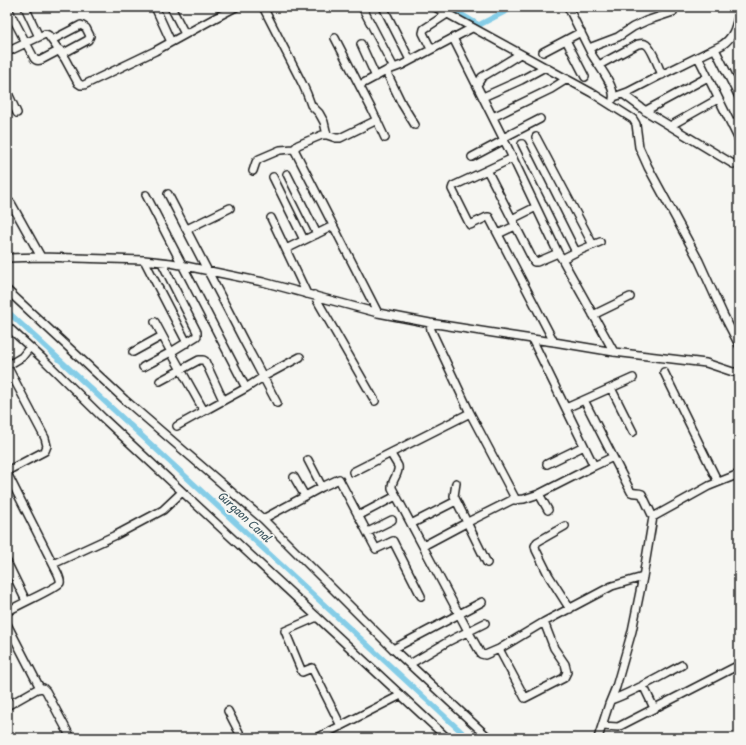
<svg xmlns="http://www.w3.org/2000/svg" width="746" height="745" viewBox="0 0 746 745" font-family="'Patrick Hand',sans-serif">
<style>
.lines{fill:none;stroke-linecap:round;stroke-linejoin:round}
.canal{stroke:#85cde7;stroke-width:5.5}
.minor-casing{stroke:#1c1c1c;stroke-width:10}
.minor{stroke:#f6f6f2;stroke-width:7}
.labels{text-anchor:middle;stroke-width:3.5;stroke-linejoin:round;paint-order:stroke}
.water-label{font-size:13px;font-style:italic;fill:#415a63;stroke:#f6f6f2}
</style>
<rect width="100%" height="100%" fill="#f6f6f2"/>
<filter id="ink" filterUnits="userSpaceOnUse"><feTurbulence type="fractalNoise" baseFrequency=".025" numOctaves="2"/><feDisplacementMap in="SourceGraphic" scale="8" xChannelSelector="R" yChannelSelector="G"/><feConvolveMatrix kernelMatrix="1 2 1 2 8 2 1 2 1" color-interpolation-filters="sRGB"/></filter>
<g filter="url(#ink)">
<g class="lines">
<path class="canal" d="M449 7 479 25 514 7
M7 311 468 738"/>
<g class="minor-casing">
<path id="minor" d="M7 7 34 58C36 61 38 61 41 60L60 50
M25 7 39 37
M155 7 171 42
M171 7 185 34
M263 7 303 85 307 94 311 105 319 113 324 122 327 135
M362 7 394 68
M383 7 410 60
M435 7 592 93 633 119 636 124 639 147 648 167 699 261 723 314 739 345
M568 7C576 23 584 39 592 55 598 65 616 87 613 99
M335 38 372 110 385 138
M453 38 508 148 558 253 562 259 614 352
M52 40 79 26 81 25 86 28 90 36 88 40 62 54
M566 40 585 77
M361 44 376 77
M589 48 618 37 633 27 646 21 673 12
M431 49 423 33 424 29 447 14
M715 49 739 97
M7 52 45 34 48 35 65 59 78 83 81 85H84L155 51 215 18 236 7
M543 52 581 32
M698 57 739 140
M599 65 638 44C640 44 643 43 645 44 651 46 659 68 662 75
M386 71 402 104 415 125
M360 85 386 71 402 65 472 28
M477 85 482 77 499 67 520 54
M7 91 17 113
M623 94 647 112 733 164
M483 97 521 80 545 67
M614 97 628 92 657 77 722 45C734 37 736 26 739 13
M645 111 708 77
M493 117 551 89 567 79
M377 120 340 138H336L327 135H322L298 145 294 149 378 313
M731 125 739 121
M670 126 718 99
M536 137 593 245
M503 138 540 119
M522 144 576 252
M472 157 504 140
M513 158 453 186 452 189 470 225 487 217H489L490 219 554 342
M487 170 534 262H537L558 253
M253 171 256 162 259 159 280 150 294 149
M287 174 317 234
M273 177 304 240
M168 194 245 343 277 403
M146 195 246 388 263 377 300 357
M11 203 41 257
M271 218 307 294
M512 219 536 207
M187 229 230 208
M498 234 515 226
M286 249 333 226
M7 258 41 257 144 260 171 263 263 282 378 313 430 323 532 339 554 342 614 352 706 363 733 372H739
M562 259 576 252 600 242
M144 260 187 343
M7 290 125 400 263 519 393 649 489 738
M314 295 375 401
M593 315 630 297
M155 322 171 352 204 411 177 426
M430 323 431 330 470 413 516 500
M7 326 42 358 103 418 447 738
M532 339 594 466
M133 352 162 336
M7 366 22 357 30 347
M143 367 171 352 197 336V332L162 263
M664 372 718 482
M160 381 199 360H203L205 361 223 400
M611 388 633 432
M584 400 631 492C635 494 638 492 642 494L653 517
M566 408 633 378
M204 411 246 388
M391 454C393 458 396 462 398 466 400 474 391 480 392 488L468 631 481 654 485 655 499 649 525 698 564 678 567 672 565 664 554 648 544 622
M308 460 322 487
M547 464 584 446
M7 471 45 451 47 446 45 438 7 366
M353 472 470 413
M7 473 58 574C59 577 61 580 60 583 57 588 15 606 7 612
M294 477 305 496
M456 483 454 496 487 563
M539 494 548 510
M358 516 396 496
M263 519 322 487 339 479 376 549 393 541 421 596
M411 524 456 501
M565 526 537 542 535 546 536 550 549 576 570 609
M368 532 392 520
M423 546 468 522 512 500 524 499 539 494 594 466 613 457
M7 562 26 601
M53 564 116 535 163 510 182 492
M317 617 285 631 302 672 312 668 341 726
M7 624 40 688
M393 649 482 602
M499 649 544 622 612 586 643 577
M410 664 449 641 485 623
M643 685 654 708
M611 700C636 691 659 677 682 665
M7 706 37 689 43 688 46 691 71 738
M228 711 242 738
M602 726 618 727 739 665
M317 738 401 695
M598 738 609 704 616 687 632 631 643 577 653 517 709 486 739 474"/>
</g>
<use href="#minor" class="minor"/>
</g>
</g>
<g class="labels">
<g class="water-label">
<text transform="translate(245 516) rotate(43)" y="5">Gurgaon Canal</text>
</g>
</g>
<rect width="746" height="745" fill="none" stroke="#f6f6f2" stroke-width="24"/>
<rect x="12" y="12" width="722" height="721" fill="none" stroke="#1c1c1c" stroke-width="1.5" filter="url(#ink)"/>
</svg>
